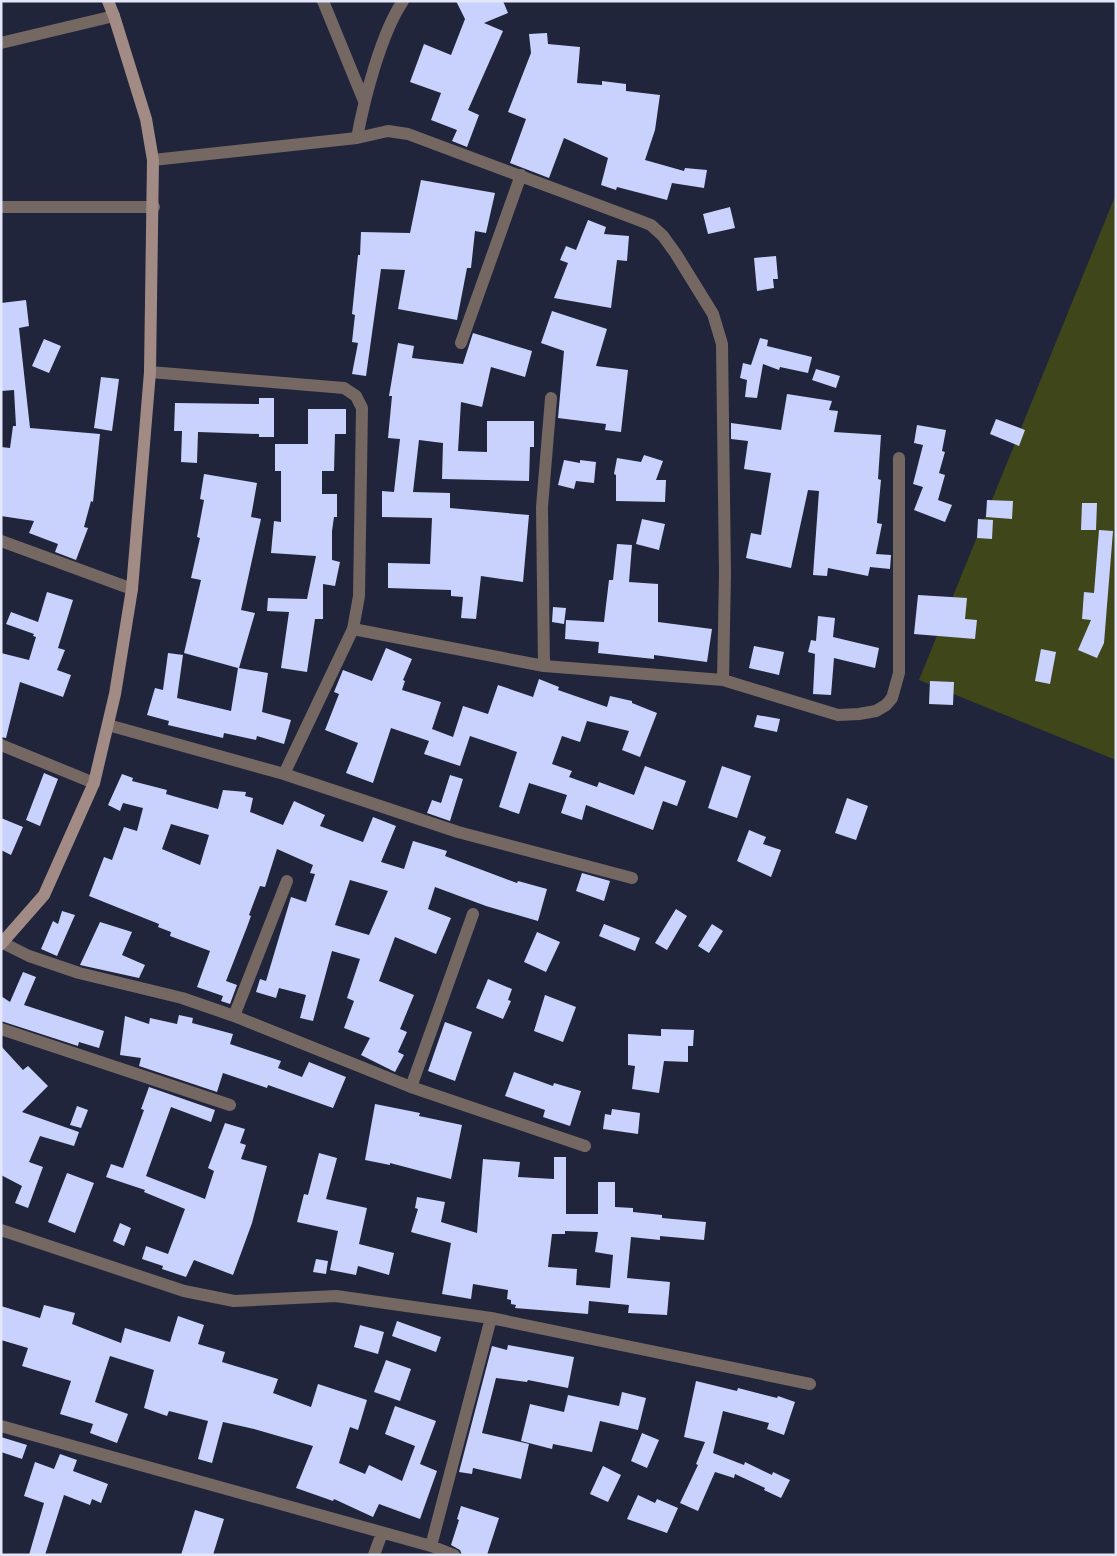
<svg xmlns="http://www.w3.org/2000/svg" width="1117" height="1556" viewBox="0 0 1117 1556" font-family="'DejaVu Sans',sans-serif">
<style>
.green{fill:#3e461a}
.building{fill:#c8d2fc;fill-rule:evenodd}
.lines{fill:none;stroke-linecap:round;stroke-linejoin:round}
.street{stroke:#756762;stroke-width:12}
.secondary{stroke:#a18b84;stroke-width:12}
</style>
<rect width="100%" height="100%" fill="#20253c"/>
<path class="green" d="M1116 194V760L919 680Z"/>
<path class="building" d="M456 1H503L508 13 484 23 503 31 468 110 479 115 467 147 452 141 457 130 431 120 441 93 410 82 424 44 451 55 465 19Z
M547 33 548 44 580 47 577 83 602 85V81L626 84V91L660 95 655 130 645 160 684 171 685 168 707 170 704 188 672 183 667 200 617 187 616 190 601 185 608 158 564 138 549 178 510 163 526 119 508 112 531 53 529 34Z
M421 180 495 193 486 233 475 231 471 268H467L457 320 398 309 405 270 381 269 366 376 352 374 358 343 352 342 355 315 352 314 358 255H360L361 232 410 233Z
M730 207 735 228 708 234 703 214Z
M588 220 606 227 604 234 629 236 627 261 617 260 611 308 554 298 568 263 560 260 566 246 576 250Z
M776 256 778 279H773L774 288 757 291 754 258Z
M26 300 29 326 19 328 30 428 100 434 93 502 91 501 84 527 88 528 76 560 55 552 58 544 29 533 34 521 1 516V447L10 448 13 426H16L14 390 1 391V303Z
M552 311 607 329 596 366 628 370 621 432 605 430 606 424 558 418 564 351 541 343Z
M473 333 532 351 525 377 491 367 482 407 461 402 458 451 487 452V421H534V447H530L529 481 442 479 443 443 419 440 413 492 450 493V508L529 515 523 582 481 576 476 619 461 618 463 597 451 596V590L388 588V563L430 564 432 518 382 517V491L394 492 400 439 388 438 392 396H389L398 343 414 346 412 358 463 364Z
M760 338 768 340 767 346 812 357 808 373 780 367 779 370 763 364 757 398 745 397 747 380 740 378 743 363 751 365Z
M44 339 61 346 49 373 32 366Z
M816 369 840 376 836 388 812 380Z
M101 377 119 379 112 431 94 428Z
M787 394 832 401 829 410 838 411 834 432 881 435 878 479 881 480 877 523 882 524 876 554 891 555 890 569 870 567 868 576 828 568 827 576 813 575 819 491 808 490 791 568 746 558 751 533 761 535 771 473 744 469 748 441 731 439V423L781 430Z
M259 398H274V437H259V434L198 432 197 463 181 462 182 431H174L175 403 259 404Z
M308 409H346V434H335L334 471H322V494H337V517H334L332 531V560L340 562 335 586 323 584V619H315L307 672 281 668 289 612 267 611 268 598 307 599 316 556 271 553 274 521 281 522V471H275V444H308Z
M996 419 1025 430 1019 446 990 434Z
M917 425 946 430 942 451 945 452 939 473 945 475 938 500 952 505 945 522 914 510 923 487 913 484 923 445 914 443Z
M644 455 663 461 656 480H666L665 502 616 501V475L614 474 617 458 641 462Z
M564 460 580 463V460L596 462 594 483 576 481 574 489 558 485Z
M204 474 257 483 251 517 261 519 241 610 255 613 239 668 268 673 262 712 291 720 284 744 257 736 256 740 224 733 223 738 168 725 169 721 147 715 155 688 163 690 168 653 183 655 177 698 231 711 238 668 184 653 201 580 191 578 200 538 197 537 204 500 200 499Z
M987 500 1013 501 1012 519 986 517Z
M1082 503H1097L1096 530H1081Z
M642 519 665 524 659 550 636 544Z
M978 519 993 520 992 539 977 538Z
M1099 530 1113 531 1104 643 1097 658 1078 650 1091 620 1082 619 1084 592 1094 593Z
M617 544 632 545 629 582 658 584V622L712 629 707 662 654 655V659L598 653 599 642 565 639 566 620 604 622 609 580H613Z
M47 592 73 600 58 648 65 650 57 670 71 675 63 697 20 682 6 738 1 737V653L29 660 36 637 33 636 34 634 6 624 11 612 38 622Z
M918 595 967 598 965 619 977 620 975 639 914 634Z
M553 607 566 608 564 624 552 622Z
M818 616 835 618 833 637 879 648 875 668 834 658 831 695 813 694 815 654 808 652 811 640 816 641Z
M754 646 784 652 779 675 749 668Z
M386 648 412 659 403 680 405 681 402 690 441 702 432 729 453 737 463 706 488 714 498 685 533 697 539 679 559 687 558 690 607 707 610 696 632 701V703L657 713 640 757 622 750 629 731 587 721 580 742 562 736 552 764 572 771 569 777 597 787 599 782 634 795 645 766 686 781 677 806 663 801 653 830 586 805 582 820 561 813 567 795 529 783 519 814 499 807 517 752 470 736 460 766 424 754 429 741 391 728 373 783 346 773 358 743 325 730 339 694 334 692 343 670 372 681Z
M1041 649 1056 652 1050 684 1035 681Z
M930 681 954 682 953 705 929 704Z
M757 715 780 719 777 732 754 727Z
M722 766 751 776 737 818 708 808Z
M44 773 58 779 40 826 26 820Z
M122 774 133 778 132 781 167 790 166 794 218 809 223 790 246 792 245 796 253 798 250 812 283 825 294 801 325 815 320 826 363 842 373 817 396 826 381 862 404 869 413 841 447 851 445 856 517 883 518 881 547 889 538 921 486 906 435 887 428 909 451 918 436 954 395 937 379 981 414 995 400 1029 407 1032 398 1052 404 1055 395 1072 361 1055 370 1038 344 1028 354 1001 347 998 360 959 332 951 313 1021 300 1018 306 995 279 988 276 998 256 992 260 979 266 981 291 897 306 902 315 874 310 873 313 865 277 849 265 887 260 886 249 915 251 916 247 927 226 981 237 985 230 1004 221 1001 223 996 197 987 210 951 170 936 171 932 158 927 159 924 89 896 104 857 112 860 124 827 137 831 143 808 123 803 120 811 108 805ZM171 824 209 835 200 865 162 849ZM350 880 388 891 369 935 335 925Z
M450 775 463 779 450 821 427 813 432 800 441 803Z
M847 798 868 806 856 840 835 833Z
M1 818 23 827 11 855 1 850Z
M749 830 766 837 763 844 781 850 771 877 737 861Z
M582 873 610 881 604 901 576 891Z
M676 909 687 916 667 950 655 943Z
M62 911 75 915 57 956 41 949 53 921 58 924Z
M100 922 132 932 122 955 145 965 139 978 80 965Z
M604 924 640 938 635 951 599 936Z
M712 924 723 931 709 953 698 946Z
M537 932 560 942 546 972 524 962Z
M23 972 36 977 24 1005 104 1031 99 1048 79 1042 78 1046 1 1021V996L10 1002Z
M488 979 512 989 508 1000 511 1001 503 1019 476 1008Z
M545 995 576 1007 563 1042 534 1031Z
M179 1015 193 1018 192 1023 233 1034 230 1044 281 1061 278 1068 302 1077 309 1062 346 1077 333 1108 268 1085 267 1088 223 1073 217 1092 139 1066 141 1058 120 1055 125 1016 149 1024 150 1018 177 1024Z
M445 1022 472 1032 455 1081 428 1071Z
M661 1029 694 1030 693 1046H688V1062L664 1061 659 1093 632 1089 635 1066 628 1065V1034L661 1036Z
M1 1046 23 1070 28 1066 48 1086 22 1112 79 1132 74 1146 40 1136 29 1162 43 1167 28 1208 15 1203 22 1186 1 1175Z
M514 1072 553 1086 554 1083 581 1091 570 1126 543 1117 545 1110 505 1096Z
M149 1087 215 1110 211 1122 171 1107 146 1176 205 1199 214 1171 208 1168 225 1123 245 1129 240 1143 246 1145 241 1159 267 1166 252 1223 233 1275 194 1260 186 1277 162 1269 163 1266 142 1259 146 1246 168 1254 185 1209 144 1192 145 1190 106 1177 111 1164 123 1168 144 1110 141 1109Z
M375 1104 420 1113 419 1116 462 1125 451 1179 390 1163V1165L365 1160Z
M77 1106 88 1110 81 1128 70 1125Z
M612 1109 640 1113 638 1134 603 1129 605 1114 611 1115Z
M319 1153 337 1158 326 1199 367 1208 359 1244 394 1253 389 1275 358 1266 356 1275 330 1270 338 1231 297 1222 304 1194 308 1195Z
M554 1157H566V1214H598V1182H615V1207L633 1208V1212L662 1215V1218L706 1222 704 1240 660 1236V1240L631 1237 627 1278 670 1282 667 1315 628 1313 629 1305 589 1301 588 1314 515 1308 516 1305 511 1304V1300L507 1299 508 1290 473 1284 471 1299 442 1294 451 1243 411 1232 418 1209 415 1208 417 1197 445 1202 441 1222 477 1233 483 1159 520 1162 518 1177 554 1179ZM565 1231 598 1232 595 1252 613 1255 610 1288 576 1285 577 1269 548 1267 552 1234H565Z
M67 1173 94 1183 75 1233 48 1222Z
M120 1223 131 1228 124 1246 113 1241Z
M316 1259 328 1261 326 1274 313 1272Z
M44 1305 75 1313 72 1324 121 1343 125 1328 170 1342 178 1316 204 1325 198 1344 225 1352 222 1362 278 1379 273 1393 311 1407 318 1384 367 1400 358 1430 350 1427 339 1463 365 1474 369 1465 402 1481 415 1446 385 1434 395 1406 436 1421 420 1464 437 1471 420 1519 379 1504 373 1517 334 1499 333 1501 296 1488 313 1446 254 1429 223 1422 212 1463 198 1459 208 1421 169 1411 167 1416 144 1408 154 1370 110 1356 95 1402 128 1414 117 1443 90 1433 93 1424 60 1414 71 1381 22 1366 28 1348 1 1340V1306L40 1318Z
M397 1321 441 1337 436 1352 392 1336Z
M360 1325 384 1332 378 1354 354 1347Z
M508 1345 574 1357 568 1388 528 1380 527 1382 496 1378 482 1433 529 1444 521 1479 473 1468 472 1474 459 1472 492 1346 507 1350Z
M386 1360 411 1369 400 1401 374 1392Z
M696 1381 737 1391 738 1388 777 1398 778 1396 795 1402 784 1435 767 1429 769 1423 723 1411 713 1453 744 1465 745 1462 772 1475 773 1472 790 1480 781 1498 764 1490 765 1488 735 1474 734 1478 715 1472 698 1511 680 1503 698 1465 696 1464 705 1442 684 1437Z
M622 1392 646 1398 638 1430 600 1421 592 1452 553 1444 552 1449 521 1441 530 1404 564 1412 568 1395 619 1406Z
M642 1433 659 1440 647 1468 631 1461Z
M1 1437 27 1445 22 1459 1 1452Z
M60 1454 77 1460 73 1471 108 1484 101 1503 92 1499 90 1505 64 1495 45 1555H29L44 1503 24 1496 35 1462 54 1469Z
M603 1466 621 1475 608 1502 590 1494Z
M638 1495 655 1503 657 1499 678 1508 667 1533 627 1519Z
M461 1506 499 1518 487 1555H462L460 1550 451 1545 459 1520 457 1519Z
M195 1510 224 1519 213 1555H181Z"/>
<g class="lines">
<path class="street" d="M323 1 364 101
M1 43 114 16
M357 138C364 100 381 33 403 1
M153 160 357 138 388 131 408 134 633 218 651 225 663 236 676 254 713 314 722 344 725 573 723 680
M1 207H154
M461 343 521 175
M150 372 344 388 356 396 362 408 359 596 353 629 284 774
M1 541 132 589
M353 629 544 666 723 680 838 715 859 714 876 711 886 705 892 698 899 673V458
M544 666 542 507 551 398
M108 725 284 774 458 832 632 878
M1 745 94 783
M1 942 29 956 79 973 182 998 234 1016 411 1087 585 1146
M234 1016 287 881
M1 1029 230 1105
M411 1087 473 914
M1 1230 184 1291 234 1301 336 1296 491 1318 810 1384
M1 1426 431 1546 454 1555
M431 1546 491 1318
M374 1555 382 1533"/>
<path class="secondary" d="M1 944 44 895 94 783 115 694 132 589 150 372 153 160 146 119 114 16 108 1"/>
</g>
<rect width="1117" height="1556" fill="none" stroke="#e3e7f7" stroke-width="5"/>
</svg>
